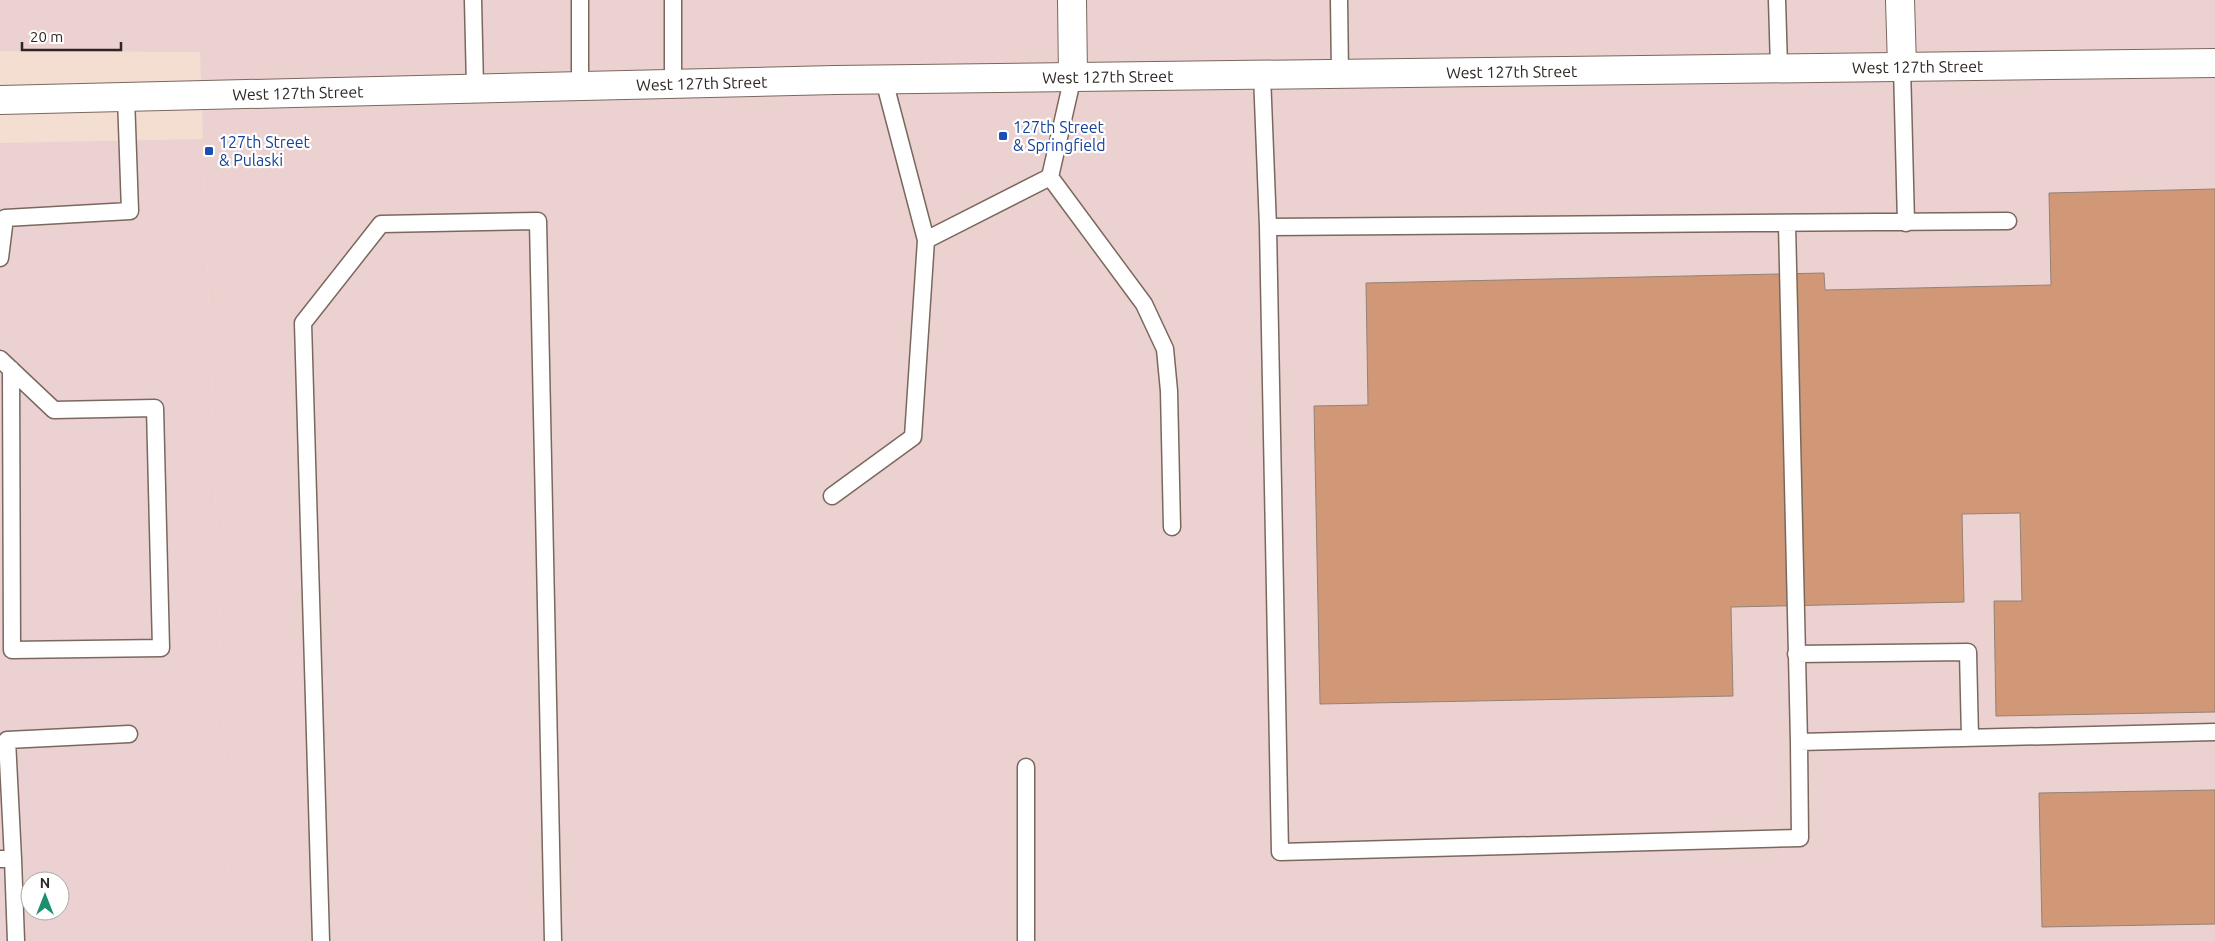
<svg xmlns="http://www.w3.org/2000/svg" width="2215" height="941" viewBox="0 0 2215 941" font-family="Ubuntu,sans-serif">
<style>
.commercial{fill:#ecd1d2;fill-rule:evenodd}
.industrial{fill:#ecd1d1}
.building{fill:#d09876;stroke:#948176}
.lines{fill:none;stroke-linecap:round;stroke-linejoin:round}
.lane-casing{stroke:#7a685d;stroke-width:19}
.street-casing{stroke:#7a685d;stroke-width:30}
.secondary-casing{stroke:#7a685d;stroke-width:30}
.lane{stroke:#fff;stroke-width:16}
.street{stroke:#fff;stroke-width:28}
.secondary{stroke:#fff;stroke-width:28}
.transit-dot{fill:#1a4fb4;stroke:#fff;stroke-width:2}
.labels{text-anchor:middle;stroke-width:4.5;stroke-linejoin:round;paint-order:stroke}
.street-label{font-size:16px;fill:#2e2622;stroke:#fff}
.transit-label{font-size:16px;fill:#164399;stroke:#fff;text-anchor:start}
</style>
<rect width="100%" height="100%" fill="#f3ded1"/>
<path class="commercial" d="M203 139 231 941H0V143ZM30 881H60V911H30Z"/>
<path class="industrial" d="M0 0H2215V941H231L200 52 0 51Z"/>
<path class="building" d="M2215 189V712L1996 716 1994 601H2022L2020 513 1962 514 1964 602 1731 607 1733 696 1320 704 1314 406 1368 405 1366 283 1824 273 1825 290 2051 285 2049 193Z
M2215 790V924L2042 927 2039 793Z"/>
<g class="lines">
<g class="lane-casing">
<path id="lane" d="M473 0 475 87
M580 0V85
M1339 0 1340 73
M1777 0 1779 68
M1902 66 1906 223
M1262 75 1268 227 1280 852 1800 838 1799 742
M884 80 926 240 1050 177 1073 76
M673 83V0
M1050 177 1144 304 1165 349 1169 391 1172 527
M1787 224 1799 742 2215 732
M1268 227 2008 221
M0 258 5 218 130 211 126 97
M0 359 54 410 155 408 161 648 12 650 11 369
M832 496 913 437 926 240
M1796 654 1968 652 1970 738
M1026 767V941
M0 859H13L7 740 129 734
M13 859 16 941
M321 941 303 323 381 224 538 221 553 941"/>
</g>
<g class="street-casing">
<path id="street" d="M1072 0 1073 76
M1900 0 1902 66"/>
</g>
<g class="secondary-casing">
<g id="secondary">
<path id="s1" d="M0 100 835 80 2215 63"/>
</g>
</g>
<use href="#lane" class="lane"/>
<use href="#street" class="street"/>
<use href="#secondary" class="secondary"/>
</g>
<g class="transit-dot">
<rect x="998" y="131" width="10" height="10" rx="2.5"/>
<rect x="204" y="146" width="10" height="10" rx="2.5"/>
</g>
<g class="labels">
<g class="street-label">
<text dy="6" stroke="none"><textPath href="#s1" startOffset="1918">West 127th Street</textPath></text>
<text dy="6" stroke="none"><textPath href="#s1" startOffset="1512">West 127th Street</textPath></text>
<text dy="6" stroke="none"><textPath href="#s1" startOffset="1108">West 127th Street</textPath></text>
<text dy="6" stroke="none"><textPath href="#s1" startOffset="702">West 127th Street</textPath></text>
<text dy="6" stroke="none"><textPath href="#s1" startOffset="298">West 127th Street</textPath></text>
</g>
<g class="transit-label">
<text x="1013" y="133">127th Street<tspan x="1013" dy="18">&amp; Springfield</tspan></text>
<text x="219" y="148">127th Street<tspan x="219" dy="18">&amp; Pulaski</tspan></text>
</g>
</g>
<g transform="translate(45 896)"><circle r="24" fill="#ffffff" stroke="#aba8a7"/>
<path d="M0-4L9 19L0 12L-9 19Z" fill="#1d8f71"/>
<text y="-8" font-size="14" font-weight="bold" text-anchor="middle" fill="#2e2622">N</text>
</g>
<path d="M22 42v8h99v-8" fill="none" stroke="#2e2622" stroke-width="2.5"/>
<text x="30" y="42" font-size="15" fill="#2e2622" stroke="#ffffff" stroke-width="4" paint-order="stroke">20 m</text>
</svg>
